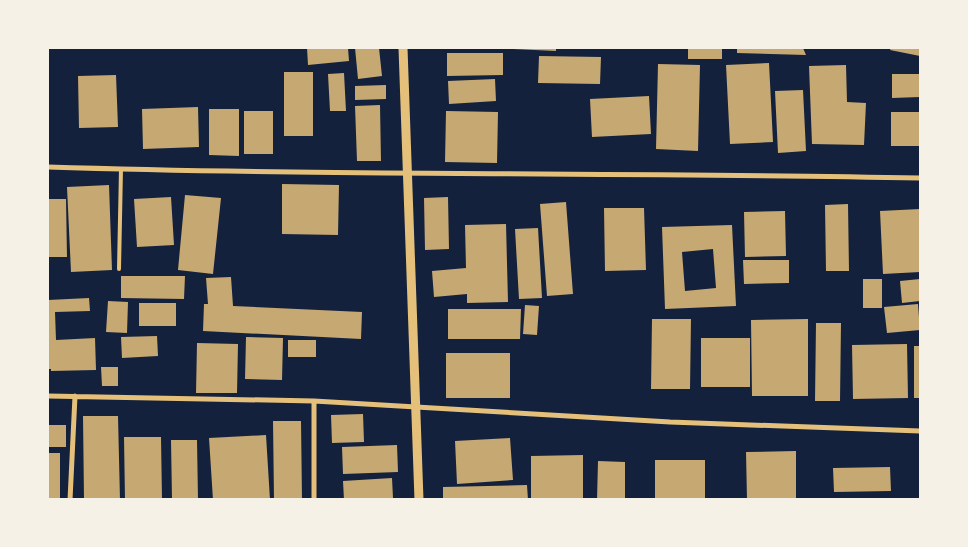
<svg xmlns="http://www.w3.org/2000/svg" width="968" height="547" viewBox="0 0 968 547" font-family="Commissioner,sans-serif">
<style>
.building{fill:#c6a872;fill-rule:evenodd}
.lines{fill:none;stroke-linecap:round;stroke-linejoin:round}
.service{stroke:#e5c07b;stroke-width:4}
.minor{stroke:#e5c07b;stroke-width:5}
.tertiary{stroke:#e5c07b;stroke-width:9}
</style>
<rect width="100%" height="100%" fill="#14213d"/>
<path class="building" d="M307 48H348L349 61 308 65Z
M355 48H379L382 76 358 79Z
M513 48H556V51L513 49Z
M688 48H722V59H688Z
M737 48H803L806 55 737 53Z
M891 48H920V56L890 50Z
M447 53H503V75L447 76Z
M539 56 601 57 600 84 538 83Z
M769 63 773 142 730 144 726 65Z
M658 64 700 65 698 151 656 149Z
M846 65 847 102 866 103 864 145 812 144 809 66Z
M284 72H313V136H284Z
M344 73 346 111H330L328 74Z
M892 74H920V97L892 98Z
M116 75 118 127 79 128 78 76Z
M495 79 496 101 449 104 448 81Z
M386 85V99L355 100V86Z
M803 90 806 151 778 153 775 91Z
M649 96 651 134 592 137 590 99Z
M380 105 381 161H357L355 106Z
M198 107 199 147 143 149 142 109Z
M209 109H239V156L209 155Z
M244 111H273V154H244Z
M446 111 498 112 497 163 445 162Z
M891 112H920V146H891Z
M282 184 339 185 338 235 282 234Z
M109 185 112 270 71 272 67 187Z
M185 195 221 198 213 274 178 270Z
M171 197 174 245 137 247 134 199Z
M448 197 449 249 425 250 424 198Z
M48 199H66L67 257H48Z
M566 202 573 294 547 296 540 204Z
M848 204 849 271H826L825 205Z
M604 208H644L646 270 605 271Z
M920 209V272L883 274 880 211Z
M785 211 786 256 745 257 744 212Z
M506 224 508 302 467 303V294L434 297 432 271 466 268 465 225Z
M732 225 736 306 665 309 662 227ZM713 249 716 288 685 291 682 252Z
M538 228 542 298 519 299 515 229Z
M743 260H789V283L744 284Z
M121 276H185L184 299 121 298Z
M231 277 233 306 362 312 361 339 203 331 204 304H208L206 278Z
M863 279H882V308H863Z
M920 279V301L902 303 900 281Z
M89 298 90 311 55 312 56 340 95 338 96 370 51 371V369H48V300Z
M108 301 128 302 127 333 106 332Z
M139 303H176V326H139Z
M918 304 920 330 887 333 884 307Z
M525 305 539 306 537 335 523 334Z
M448 309H521L520 339H448Z
M652 319H691L690 389H651Z
M808 319V396H752L751 320Z
M816 323H841L840 401H815Z
M157 336 158 356 122 358 121 337Z
M246 337 283 338 282 380 245 379Z
M701 338H750V387H701Z
M288 340H316V357H288Z
M197 343 238 344 237 393H196Z
M907 344 908 398 853 399 852 345Z
M914 346H920V398H914Z
M446 353H510V398H446Z
M101 367H118V386H102Z
M363 414 364 442 332 443 331 415Z
M83 416H118L120 500H84Z
M273 421H301L302 500H274Z
M48 425H66V447H48Z
M266 435 270 500H213L209 438Z
M124 437H161L162 500H125Z
M510 438 513 480 457 484 455 441Z
M171 440H197L198 500H172Z
M397 445 398 472 343 474 342 447Z
M796 451V500H747L746 452Z
M48 453H60V500H48Z
M583 455V500H531V456Z
M655 460H705V500H655Z
M598 461 625 462V500H597Z
M890 467 891 491 834 492 833 468Z
M392 478 393 498 344 500 343 481Z
M527 485 528 500H443V487Z"/>
<g class="lines">
<path class="service" d="M119 269 121 169"/>
<path class="minor" d="M48 167C338 176 629 172 920 178
M48 396 314 401 670 422 920 431
M70 500 75 396
M314 500V401"/>
<path class="tertiary" d="M403 48 419 500"/>
</g>
<rect width="968" height="547" fill="none" stroke="#f6f1e7" stroke-width="98"/>
</svg>
